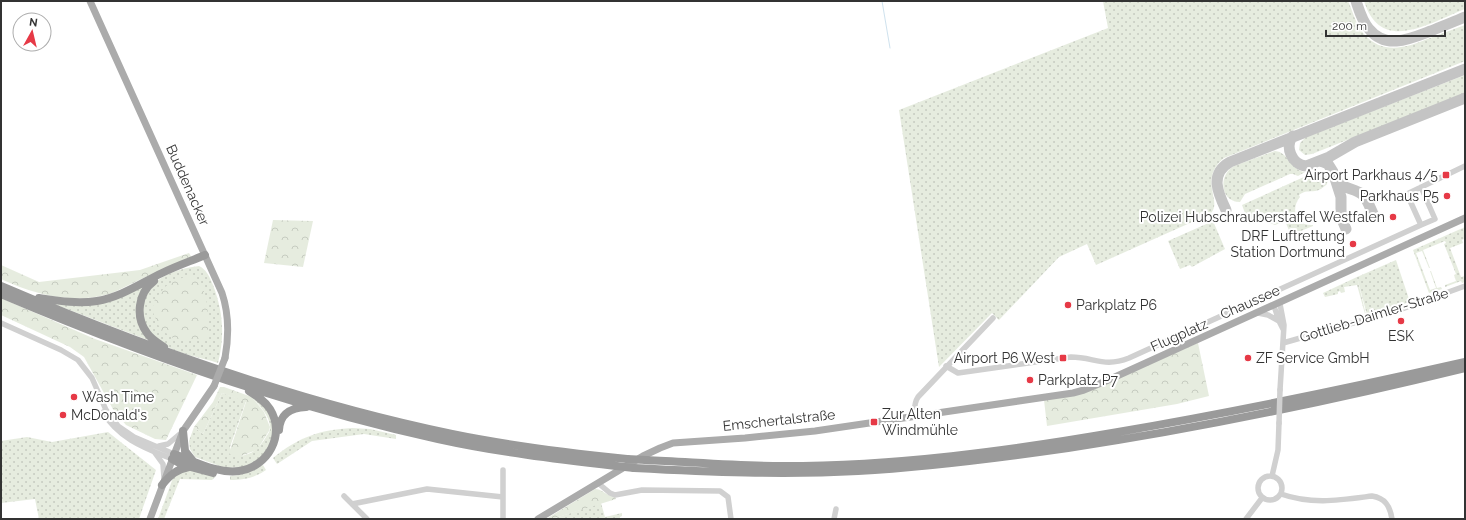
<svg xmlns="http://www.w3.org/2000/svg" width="1466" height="520" viewBox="0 0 1466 520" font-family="Raleway,sans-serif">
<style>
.grass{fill:url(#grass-dots)}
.forest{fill:url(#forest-crowns)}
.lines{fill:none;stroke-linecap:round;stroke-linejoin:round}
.stream{stroke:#cfe2ee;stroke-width:1}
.taxiway{stroke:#c4c4c4;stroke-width:11}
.minor{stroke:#d0d0d0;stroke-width:5.5}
.major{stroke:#ababab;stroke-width:7}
.highway{stroke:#9a9a9a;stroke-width:8}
.minor-bridge{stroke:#d0d0d0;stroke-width:5.5}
.major-bridge{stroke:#ababab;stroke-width:7}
.highway-bridge{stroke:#9a9a9a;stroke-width:8}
.poi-dot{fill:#e63946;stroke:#fff;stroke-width:1.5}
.labels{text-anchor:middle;stroke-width:4;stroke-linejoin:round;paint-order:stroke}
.poi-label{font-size:14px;fill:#333;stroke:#fff;text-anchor:start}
.street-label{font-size:14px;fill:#333;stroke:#fff}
</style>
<defs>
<pattern id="grass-dots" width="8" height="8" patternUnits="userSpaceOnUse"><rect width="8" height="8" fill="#e6ecdf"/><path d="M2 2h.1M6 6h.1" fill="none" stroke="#c6cbc0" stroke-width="1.8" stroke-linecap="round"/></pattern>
<pattern id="forest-crowns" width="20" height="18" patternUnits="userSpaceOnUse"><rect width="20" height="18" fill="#e6ecdf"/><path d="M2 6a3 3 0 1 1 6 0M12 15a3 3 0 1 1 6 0" fill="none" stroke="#c6cbc0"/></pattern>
</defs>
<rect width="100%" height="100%" fill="#fff"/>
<path class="grass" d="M1103 1H1348C1353 12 1356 25 1364 34 1383 56 1408 47 1430 38 1442 34 1453 29 1465 25V61L1224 158C1197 180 1224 202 1210 214L1096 265 1087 244 1059 257 999 320 992 313 939 367 899 110 1108 28Z
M1364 1H1465V9C1429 23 1381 55 1364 1Z
M1465 75V93L1312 154 1305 155 1299 150 1300 143 1306 137Z
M1275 151C1289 152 1290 170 1305 172L1298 176 1293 174H1290L1245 194 1240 202C1220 202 1218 175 1234 166Z
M1315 172C1323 171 1329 177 1327 184 1324 187 1319 191 1315 191 1309 192 1305 190 1299 195L1300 197C1290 209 1296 226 1313 225V226L1291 235 1285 221 1275 225 1262 220 1249 224 1242 205Z
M1213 221 1225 249 1192 267 1190 265 1180 269 1168 241Z
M1465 227V241L1464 239 1462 240 1463 243 1450 248 1461 277 1465 276V282L1462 283 1461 281 1445 287V285L1456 281 1454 275 1456 274 1444 244 1446 243 1445 241 1423 250 1430 268H1429L1422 251 1416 253 1430 290 1436 288 1430 271H1431L1437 288 1441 287 1442 289 1429 293 1413 250Z
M1396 260 1410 302 1367 315 1357 277Z
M199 266C207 270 209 276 213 285 223 311 225 336 218 363 200 357 177 354 161 343 151 336 145 328 143 316 137 283 172 269 199 266Z
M1357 277 1366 315 1357 318V316L1365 314 1357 285 1344 287 1345 292 1341 293 1340 291 1338 292V294L1325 297 1323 293Z
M148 282 138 306 153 342 54 304 77 305Z
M222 393 246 401 230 447 232 456C248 457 258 451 266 437 268 434 271 430 270 426 269 415 259 405 252 397L256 398 271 415 274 435 266 454 247 467 225 468 195 457 190 449 189 441 194 427 203 434Z
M352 428 370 429 396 435V439L364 434 312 441 277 464 273 458C299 437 319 430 352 428Z
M108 432 156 470 139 519H39L35 499 1 503V441L27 437 52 442Z
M263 465 266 470C254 478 244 480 230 480V476C243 475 252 472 263 465Z
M189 470 216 476 212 480 180 479 164 519H158L173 478 178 473Z
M601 503 605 517 622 513V516L620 517V519H552Z"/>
<path class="forest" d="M273 220 313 221 303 267 264 263Z
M189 253 192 258C172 265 154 273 135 282 126 286 115 293 105 295 70 304 33 294 1 279V265L39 282 140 270Z
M194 276C210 290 209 321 207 340H176L160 329 152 310 155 299 165 287 173 281 185 277Z
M1 298 95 339 197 375 166 440 155 439 126 425 114 411 84 357 70 347 1 315Z
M1198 343 1209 396 1177 404 1047 426 1044 400 1078 394Z
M220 387H224L252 397 264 412 270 427 269 431 257 450 238 457 232 456 229 453 246 402 222 393 203 434 194 427 213 402Z
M595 489C602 489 607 496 615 497L616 499 552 519H546Z"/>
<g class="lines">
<path class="stream" d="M882 1 890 48"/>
<path class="taxiway" d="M1356 1C1359 10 1362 21 1369 29 1386 50 1410 39 1431 31 1442 26 1454 22 1465 17
M1293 136C1284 146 1292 165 1306 166L1329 157 1355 142 1465 98
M1319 161 1323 162 1328 164 1333 172 1341 197V217L1346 229
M1336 180C1342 190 1356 187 1364 196 1368 201 1371 210 1374 216
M1226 210C1218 193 1209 174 1230 162L1465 69"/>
<path class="minor" d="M1421 187 1435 219 1421 225
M1280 304 1284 325 1280 390
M1274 306 1279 321 1283 329
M1258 313 1268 315 1279 321
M1 323 61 350 78 360 92 378 106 410 118 426 134 437 174 454
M1283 343 1402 309 1465 286
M946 366 958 373 1071 357C1094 357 1104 368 1129 358L1421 225 1407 194 1465 166
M103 412C119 439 145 448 172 459
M915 417C914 409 914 403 918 397L993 318
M159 446 168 444 181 433
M155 453 163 464 164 478
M1258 488a12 12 0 1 1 24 0a12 12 0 1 1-24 0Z
M1272 476 1278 450 1279 423
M598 483 610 493 615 495 642 490 720 491 728 497 731 519
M1281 494C1312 505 1341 500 1372 496 1385 498 1390 506 1392 519
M344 496 367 519
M352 504 427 489 503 497
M503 519V470
M834 519 836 509
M1246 519 1262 498"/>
<path class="major" d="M90 1 222 293C229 314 229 336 225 358
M150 519 183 431 214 386
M538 519 643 456 660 448 673 443 745 438 815 431 1073 393 1084 390 1106 381 1465 218"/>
<path class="highway" d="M154 281C138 293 135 317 147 333 151 339 158 343 164 347
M1 286C146 348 297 402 452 434 510 446 569 453 627 459
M1 294C142 354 287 406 438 439 497 452 556 459 616 466
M39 298C59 301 77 304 97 301 121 297 141 283 162 273 176 266 191 261 205 255
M279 430C280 414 290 408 306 407
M183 431 185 451 193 461
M174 454C194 461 217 474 239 471 268 467 286 435 270 409 265 401 257 396 249 391
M172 459 183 465 213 473
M646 460C692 462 738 466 783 466 896 466 1008 451 1118 432 1235 412 1350 388 1465 362
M634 468C709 472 783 475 858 471 928 467 998 458 1068 448 1201 428 1334 400 1465 368
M162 485C170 475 177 469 189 467"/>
<path class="minor-bridge" d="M1279 423 1280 390"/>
<path class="major-bridge" d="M214 386 225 358"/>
<path class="highway-bridge" d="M627 459 646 460
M616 466 634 468"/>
</g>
<g class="poi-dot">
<rect x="1442" y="171" width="8" height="8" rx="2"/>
<circle cx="1447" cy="196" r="4"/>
<circle cx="1393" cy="217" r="4"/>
<circle cx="1353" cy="244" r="4"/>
<circle cx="1068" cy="305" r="4"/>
<circle cx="1401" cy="321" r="4"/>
<rect x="1059" y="354" width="8" height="8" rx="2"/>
<circle cx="1248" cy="358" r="4"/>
<circle cx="1030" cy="380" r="4"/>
<circle cx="74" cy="397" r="4"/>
<circle cx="63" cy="415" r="4"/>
<rect x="870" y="418" width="8" height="8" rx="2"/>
</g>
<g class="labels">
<g class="poi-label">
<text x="1438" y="180" text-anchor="end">Airport Parkhaus 4/5</text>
<text x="1439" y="201" text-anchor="end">Parkhaus P5</text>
<text x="1385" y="222" text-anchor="end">Polizei Hubschrauberstaffel Westfalen</text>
<text x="1345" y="241" text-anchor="end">DRF Luftrettung<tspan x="1345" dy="16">Station Dortmund</tspan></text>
<text x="1076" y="310">Parkplatz P6</text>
<text x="1401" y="341" text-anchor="middle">ESK</text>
<text x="1055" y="363" text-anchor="end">Airport P6 West</text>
<text x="1256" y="363">ZF Service GmbH</text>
<text x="1038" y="385">Parkplatz P7</text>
<text x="82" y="402">Wash Time</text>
<text x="882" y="419">Zur Alten<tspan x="882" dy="16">Windmühle</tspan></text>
<text x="71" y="420">McDonald's</text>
</g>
<g class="street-label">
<text transform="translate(188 185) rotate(66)" y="5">Buddenacker</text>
<text transform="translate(1250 302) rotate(-24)" y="5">Chaussee</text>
<text transform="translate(1374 315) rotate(-17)" y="5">Gottlieb-Daimler-Straße</text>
<text transform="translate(1179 335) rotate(-24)" y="5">Flugplatz</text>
<text transform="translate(779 420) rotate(-6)" y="5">Emschertalstraße</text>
</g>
</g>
<rect width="1466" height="520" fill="none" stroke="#333333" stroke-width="4"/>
<g transform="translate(32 32) rotate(8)"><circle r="19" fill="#ffffff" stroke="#adadad"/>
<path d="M0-3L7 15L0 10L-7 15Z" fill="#e63946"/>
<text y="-6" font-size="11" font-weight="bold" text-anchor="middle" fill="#333333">N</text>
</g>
<path d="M1326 30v6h119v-6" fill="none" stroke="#333333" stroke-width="2"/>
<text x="1332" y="30" font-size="12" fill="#333333" stroke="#ffffff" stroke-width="3" paint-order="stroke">200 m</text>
</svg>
